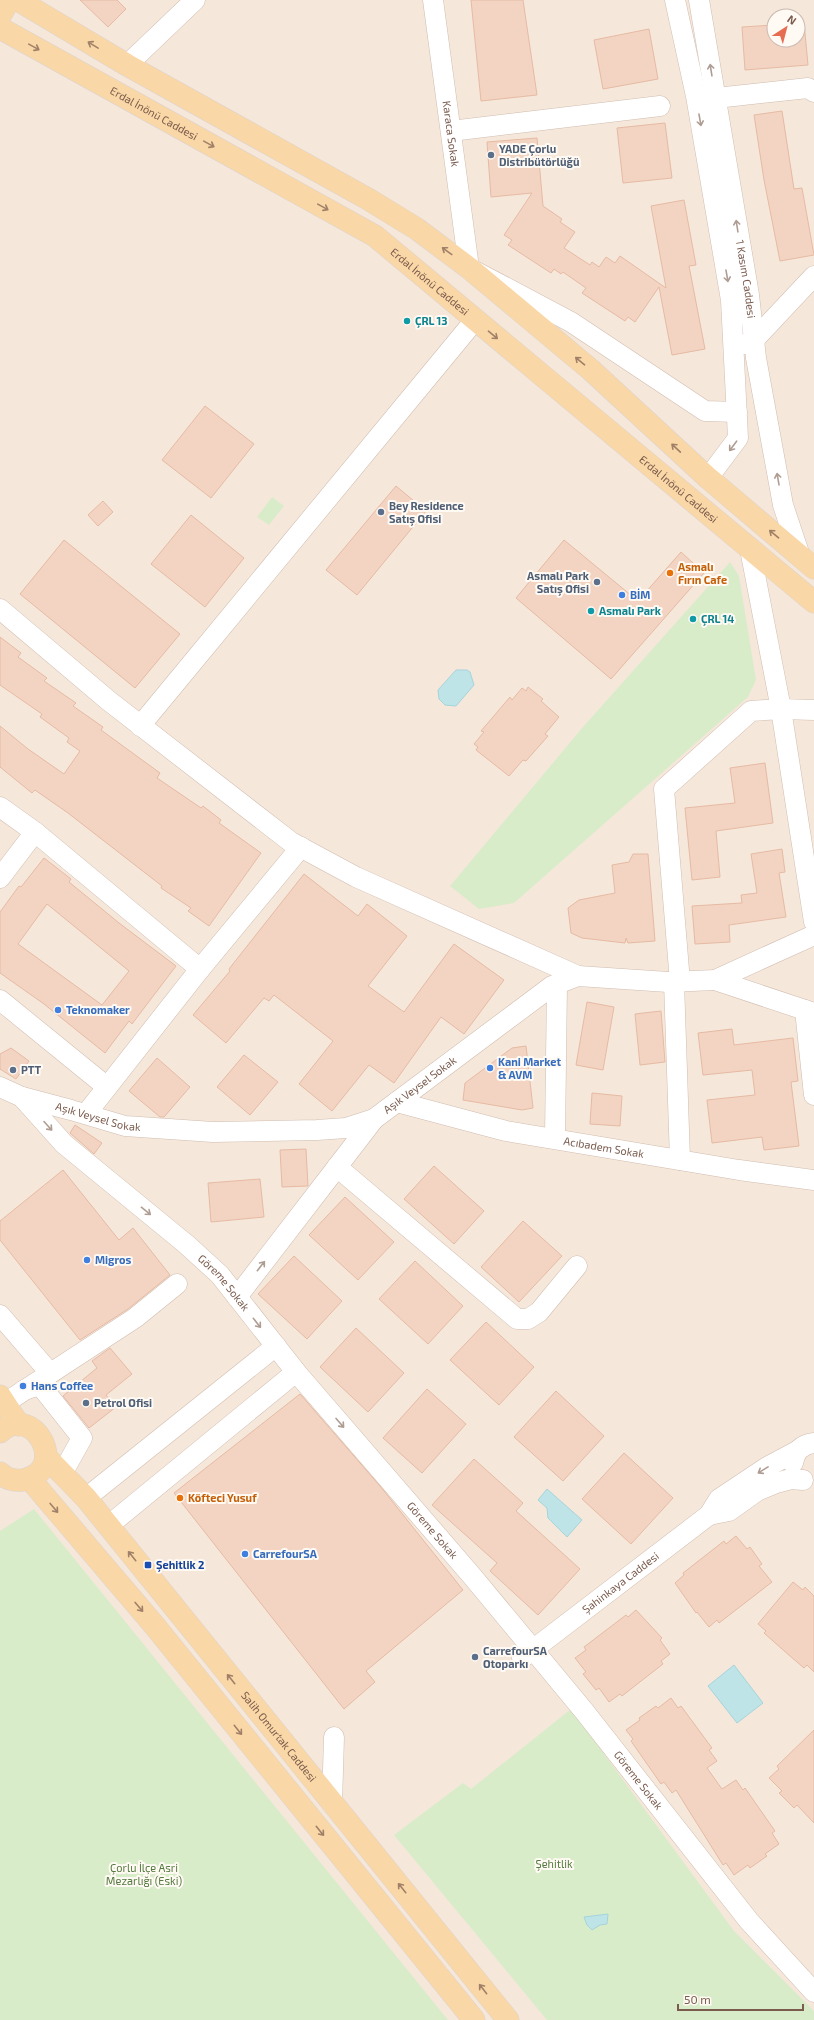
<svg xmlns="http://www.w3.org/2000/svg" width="814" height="2020" viewBox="0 0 814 2020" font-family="'Exo 2',sans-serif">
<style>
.residential{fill:#f5e7da;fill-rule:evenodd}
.green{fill:#d9ecc9}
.water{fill:#bfe4e8;stroke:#a5d4da}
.building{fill:#f3d4c3;stroke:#e6baa3;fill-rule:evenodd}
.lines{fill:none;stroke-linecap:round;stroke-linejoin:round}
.minor-casing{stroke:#d1bdb0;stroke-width:21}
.major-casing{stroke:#dcd4d1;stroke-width:23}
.minor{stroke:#fff;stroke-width:20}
.major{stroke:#fad7a6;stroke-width:22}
.oneway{stroke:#a08068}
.oneway2{stroke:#af9d94}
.service-dot{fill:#5c6f8a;stroke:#fffaf3;stroke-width:1.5}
.culture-dot{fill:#0f9aa8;stroke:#fffaf3;stroke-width:1.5}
.food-dot{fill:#e8710a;stroke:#fffaf3;stroke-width:1.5}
.shop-dot{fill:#3f7fe0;stroke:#fffaf3;stroke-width:1.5}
.transit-dot{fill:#1a4fb4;stroke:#fffaf3;stroke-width:1.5}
.labels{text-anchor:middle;stroke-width:4;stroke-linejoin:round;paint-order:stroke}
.street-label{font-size:11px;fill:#7a5b4d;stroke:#fffaf3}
.service-label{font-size:11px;font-weight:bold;fill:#4e5e75;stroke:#fffaf3;text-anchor:start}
.culture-label{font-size:11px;font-weight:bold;fill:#0d838f;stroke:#fffaf3;text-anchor:start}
.food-label{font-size:11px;font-weight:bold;fill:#c56008;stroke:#fffaf3;text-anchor:start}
.shop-label{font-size:11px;font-weight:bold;fill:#366cbe;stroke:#fffaf3;text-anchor:start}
.transit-label{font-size:11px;font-weight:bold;fill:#164399;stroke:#fffaf3;text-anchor:start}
.park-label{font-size:11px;fill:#547a41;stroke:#fffaf3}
</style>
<rect width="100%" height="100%" fill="#fdf6ec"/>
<path class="residential" d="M0 0H814V2020H0ZM774 16H798V40H774Z"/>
<path class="green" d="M272 497 284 506 269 525 257 517Z
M730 562 739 576 756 680 748 697 514 903 479 909 450 886 583 727Z
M34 1509 448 2020H0V1531Z
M571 1709 734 1931 814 2011V2020H547L394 1835 463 1783 471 1789Z"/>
<path class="water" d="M456 670H467L470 672 474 685 456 706 445 705 439 699 438 690Z
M547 1489 582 1520 567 1537 548 1518 547 1508 538 1500Z
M734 1665 763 1703 737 1723 708 1686Z
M608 1914 607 1924 600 1925 592 1930 587 1925 584 1917Z"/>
<path class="building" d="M80 0H117L126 9 108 27Z
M471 0H523L537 95 481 101Z
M798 23H804L808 65 745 70 742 27 774 25V40H798Z
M649 29 658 79 603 89 594 40Z
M782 111 794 189 802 188 814 255 780 261 764 180 754 115Z
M665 123 672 178 623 183 617 128Z
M537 138 543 206 562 219 560 222 575 232 564 248 590 265 592 262 599 267 606 257 615 263 620 256 666 288 651 206 684 200 696 265 689 266 705 349 672 355 659 287 635 322 628 317 625 321 582 293 586 288 563 272 561 274 554 269 551 273 508 245 512 240 504 235 532 193 491 197 487 142Z
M205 406 254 444 211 498 162 460Z
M396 486 426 511 357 595 326 570Z
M103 501 113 512 98 526 88 515Z
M191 515 244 558 205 607 151 564Z
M64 540 180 634 135 688 20 594Z
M564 540 638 601 681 552 704 573 611 679 516 598Z
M0 637 21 653 18 657 47 678 44 681 76 703 73 706 103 727 101 730 160 773 157 778 201 808 203 806 221 820 219 823 261 853 209 926 188 911 191 908 161 888 162 886 68 813 35 790 32 793 0 767V726L28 749 64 774 80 751 67 742 69 738 40 717 42 714 0 685Z
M528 687 543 699 541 701 559 717 545 734 548 736 526 761 523 760 509 776 476 750 478 747 474 744 484 732 481 731 510 697 512 700 522 688 526 691Z
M765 763 773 823 716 831 720 877 692 880 685 808 735 803 730 768Z
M782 849 785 872 779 873 786 917 729 925 730 942 695 944 692 906 742 903 741 895 757 893 751 854Z
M633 854H648L655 941 628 943 626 938 625 943 582 938 571 933 568 908 579 900 615 893 612 865 629 862Z
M44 858 71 879 69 882 119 923 176 966 132 1024 129 1021 105 1053 44 1004 0 973V912L19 886 21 887ZM47 904 129 971 102 1005 18 944Z
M304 874 358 916 367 904 407 936 368 986 404 1012 454 944 504 980 464 1034 441 1017 394 1083 369 1065 332 1111 299 1084 333 1041 274 995 269 1001 264 998 226 1043 193 1015 230 971 229 969Z
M587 1002 614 1007 603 1070 576 1065Z
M661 1011 665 1062 640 1065 635 1014Z
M732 1029 734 1045 793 1038 798 1081 791 1082 799 1146 764 1150 762 1137 712 1143 707 1100 755 1095 752 1070 703 1075 698 1033Z
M526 1046 533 1108 522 1110 463 1100 465 1083 512 1048Z
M11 1048 29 1061 16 1079 0 1069V1054Z
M244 1055 278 1082 250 1115 217 1087Z
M157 1058 190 1087 164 1117H160L129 1091Z
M592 1093 622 1096 620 1126 590 1124Z
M75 1125 102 1143 94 1154 70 1133Z
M306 1149 308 1186 282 1187 280 1150Z
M434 1166 484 1211 454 1244 404 1199Z
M63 1170 119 1240 133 1228 170 1275 128 1309 80 1340 0 1240V1221Z
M260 1179 264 1217 211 1222 208 1183Z
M345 1197 394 1242 358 1280 309 1235Z
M523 1221 562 1256 519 1302 481 1267Z
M294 1256 342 1301 307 1339 258 1294Z
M415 1261 463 1306 428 1344 379 1299Z
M486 1322 534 1367 499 1405 450 1360Z
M356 1328 404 1373 368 1412 320 1367Z
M110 1348 132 1374 106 1395 116 1407 89 1428 63 1396 97 1368 92 1361Z
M427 1389 466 1424 422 1473 383 1438Z
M556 1391 604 1436 563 1481 514 1437Z
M300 1394 380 1486 463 1590 366 1671 375 1682 344 1709 174 1493Z
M624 1453 673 1498 631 1544 582 1499Z
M474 1459 523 1503 516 1511 580 1569 538 1615 490 1571 497 1563 432 1505Z
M736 1536 747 1549 750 1547 762 1564 759 1566 772 1582 719 1623 717 1620 709 1627 697 1612 696 1613 675 1583 684 1575 683 1573 724 1541 726 1544Z
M793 1582 803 1590 805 1587 814 1596V1672L807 1665 804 1668 790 1656 764 1633 766 1631 758 1624Z
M636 1610 662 1638 660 1640 670 1654 661 1661 663 1664 636 1685 622 1696 620 1694 609 1702 599 1688 596 1690 583 1674 586 1672 575 1658 586 1650 584 1647 626 1615 628 1617Z
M671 1698 678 1708 681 1706 712 1748 709 1750 717 1761 707 1768 722 1789 736 1780 743 1790 745 1788 775 1831 772 1833 779 1844 765 1854 767 1856 750 1868 748 1865 734 1875 726 1863 723 1865 676 1790 672 1793 664 1782 661 1784 631 1741 633 1739 626 1730 640 1720 639 1718 656 1706 658 1708Z
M814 1730V1823L797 1805 794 1808 779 1793 782 1791 769 1778 779 1769 777 1766Z"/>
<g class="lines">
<g class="minor-casing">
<g id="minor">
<path id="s1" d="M433 0 469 268 571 322 705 411 737 412"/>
<path d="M675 0 696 96 731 300 738 438 708 478"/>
<path id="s2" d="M699 0 749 295 756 358 783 505 800 556"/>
<path d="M127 65 195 0"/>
<path d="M716 98 808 88 814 92"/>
<path d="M451 131 660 106"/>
<path d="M746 344 754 340 814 276"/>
<path d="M750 549 781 709 814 710"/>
<path d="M0 609 109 701 291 842 356 877 578 976"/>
<path d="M140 726 475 320"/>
<path d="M0 807 35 832 200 969"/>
<path d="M0 878 35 832"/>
<path d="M715 980 814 1013"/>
<path d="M674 982 680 1160"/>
<path d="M680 982 664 789 751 711 781 709 814 922"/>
<path d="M0 1000 107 1087"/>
<path d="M805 1010 814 1095"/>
<path id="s3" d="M0 1087 22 1097 71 1110 125 1126 213 1132 317 1130 346 1128 374 1119 552 986 578 976 668 982 715 980 814 935"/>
<path id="s4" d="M22 1097 64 1144 186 1244 220 1275 296 1372 472 1576 584 1711 749 1921 814 1992"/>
<path id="s5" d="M397 1102 506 1131 739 1170 814 1180"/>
<path d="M86 1114 200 969 301 847"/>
<path d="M555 1138 557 984"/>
<path d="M337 1167 517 1319H528L539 1312 577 1266"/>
<path d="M237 1297 374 1119"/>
<path d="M0 1315 50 1373"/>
<path d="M24 1390 40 1385 82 1438 63 1472"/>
<path d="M5 1403 135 1318 177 1284"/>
<path d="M793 1463C795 1451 802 1444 814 1443"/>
<path d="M86 1498 276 1346"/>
<path d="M709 1515 729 1511 757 1491 776 1483 791 1479 803 1480"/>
<path d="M108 1526 296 1372"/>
<path id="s6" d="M522 1658 709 1515 719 1499 767 1467 797 1451"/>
<path d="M332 1804 334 1737"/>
</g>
</g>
<g class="major-casing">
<g id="major">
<path d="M18 0 127 65 368 199 417 229 469 268 591 370 708 478 814 568"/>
<path d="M0 16 9 0"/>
<path id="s7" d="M0 28 375 236 814 602"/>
<path d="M0 1396 19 1425"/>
<path d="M0 1432C33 1401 71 1470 23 1480 15 1481 6 1479 0 1473"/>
<path id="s8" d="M46 1457 86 1498 508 2020"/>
<path d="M29 1478 154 1625 474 2020"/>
</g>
</g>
<use href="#minor" class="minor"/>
<use href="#major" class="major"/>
</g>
<defs><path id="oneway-shaft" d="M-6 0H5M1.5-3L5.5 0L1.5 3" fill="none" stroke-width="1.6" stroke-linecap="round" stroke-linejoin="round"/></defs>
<g class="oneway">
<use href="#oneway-shaft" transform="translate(93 45) rotate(-149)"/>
<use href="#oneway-shaft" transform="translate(34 47) rotate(29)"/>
<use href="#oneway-shaft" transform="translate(209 144) rotate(29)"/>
<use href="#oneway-shaft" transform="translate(323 207) rotate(29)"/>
<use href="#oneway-shaft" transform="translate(447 251) rotate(-144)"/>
<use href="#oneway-shaft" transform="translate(493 335) rotate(40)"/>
<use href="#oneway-shaft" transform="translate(580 361) rotate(-140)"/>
<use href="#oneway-shaft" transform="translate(676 448) rotate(-137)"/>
<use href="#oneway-shaft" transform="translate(774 534) rotate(-140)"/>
<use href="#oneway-shaft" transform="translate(54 1508) rotate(50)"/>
<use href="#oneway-shaft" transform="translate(132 1556) rotate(-129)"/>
<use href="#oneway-shaft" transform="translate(139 1607) rotate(50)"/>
<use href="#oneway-shaft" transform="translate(231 1679) rotate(-129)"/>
<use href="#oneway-shaft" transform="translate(238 1730) rotate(51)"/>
<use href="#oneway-shaft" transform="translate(320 1831) rotate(51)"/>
<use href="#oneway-shaft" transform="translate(402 1888) rotate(-129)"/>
<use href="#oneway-shaft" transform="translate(483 1989) rotate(-128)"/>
</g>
<g class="oneway2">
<use href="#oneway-shaft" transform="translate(711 70) rotate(-99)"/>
<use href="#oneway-shaft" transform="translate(700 120) rotate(80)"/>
<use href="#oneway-shaft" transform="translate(737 226) rotate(-99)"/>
<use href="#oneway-shaft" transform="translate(727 276) rotate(80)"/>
<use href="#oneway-shaft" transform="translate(733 446) rotate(127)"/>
<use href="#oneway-shaft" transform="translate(778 479) rotate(-100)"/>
<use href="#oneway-shaft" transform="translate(48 1126) rotate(48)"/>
<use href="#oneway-shaft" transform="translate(146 1211) rotate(39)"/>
<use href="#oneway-shaft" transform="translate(261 1266) rotate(-52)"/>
<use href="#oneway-shaft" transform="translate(257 1323) rotate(52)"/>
<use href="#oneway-shaft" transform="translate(340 1423) rotate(49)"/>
<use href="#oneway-shaft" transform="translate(763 1470) rotate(148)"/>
</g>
<g class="service-dot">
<circle cx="491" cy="155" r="4"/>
<circle cx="381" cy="512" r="4"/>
<circle cx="597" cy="582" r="4"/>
<circle cx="13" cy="1070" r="4"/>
<circle cx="86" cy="1403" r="4"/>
<circle cx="475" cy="1657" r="4"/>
</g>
<g class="culture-dot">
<circle cx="407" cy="321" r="4"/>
<circle cx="591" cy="611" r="4"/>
<circle cx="693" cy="619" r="4"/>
</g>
<g class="food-dot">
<circle cx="670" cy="573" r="4"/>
<circle cx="180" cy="1498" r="4"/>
</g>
<g class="shop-dot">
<circle cx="622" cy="595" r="4"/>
<circle cx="58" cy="1010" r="4"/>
<circle cx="490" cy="1068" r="4"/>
<circle cx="87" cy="1260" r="4"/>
<circle cx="23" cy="1386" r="4"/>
<circle cx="245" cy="1554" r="4"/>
</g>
<rect class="transit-dot" x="144" y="1561" width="8" height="8" rx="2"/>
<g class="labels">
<g class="street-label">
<text dy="4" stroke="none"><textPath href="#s7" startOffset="176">Erdal İnönü Caddesi</textPath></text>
<text dy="4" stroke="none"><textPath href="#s1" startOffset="135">Karaca Sokak</textPath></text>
<text dy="4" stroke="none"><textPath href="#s2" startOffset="283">1 Kasım Caddesi</textPath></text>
<text dy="4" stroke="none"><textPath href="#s7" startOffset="500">Erdal İnönü Caddesi</textPath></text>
<text dy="4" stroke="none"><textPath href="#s7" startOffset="824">Erdal İnönü Caddesi</textPath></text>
<text dy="4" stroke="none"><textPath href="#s3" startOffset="439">Aşık Veysel Sokak</textPath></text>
<text dy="4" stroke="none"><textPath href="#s3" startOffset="103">Aşık Veysel Sokak</textPath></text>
<text dy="4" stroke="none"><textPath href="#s5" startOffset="212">Acıbadem Sokak</textPath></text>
<text dy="4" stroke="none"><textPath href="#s4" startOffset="275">Göreme Sokak</textPath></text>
<text dy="4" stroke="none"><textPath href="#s4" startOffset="599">Göreme Sokak</textPath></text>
<text dy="4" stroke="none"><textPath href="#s6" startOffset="124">Şahinkaya Caddesi</textPath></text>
<text dy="4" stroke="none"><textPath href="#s8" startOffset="364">Salih Omurtak Caddesi</textPath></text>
<text dy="4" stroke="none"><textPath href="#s4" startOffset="923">Göreme Sokak</textPath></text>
</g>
<g class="service-label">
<text x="499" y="153">YADE Çorlu<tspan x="499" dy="13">Distribütörlüğü</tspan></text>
<text x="389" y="510">Bey Residence<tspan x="389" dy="13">Satış Ofisi</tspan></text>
<text x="589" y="580" text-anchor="end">Asmalı Park<tspan x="589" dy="13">Satış Ofisi</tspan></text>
<text x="21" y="1074">PTT</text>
<text x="94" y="1407">Petrol Ofisi</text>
<text x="483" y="1655">CarrefourSA<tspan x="483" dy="13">Otoparkı</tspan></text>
</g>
<g class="culture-label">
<text x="415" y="325">ÇRL 13</text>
<text x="599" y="615">Asmalı Park</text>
<text x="701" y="623">ÇRL 14</text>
</g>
<g class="food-label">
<text x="678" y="571">Asmalı<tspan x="678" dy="13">Fırın Cafe</tspan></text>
<text x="188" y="1502">Köfteci Yusuf</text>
</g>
<g class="shop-label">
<text x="630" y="599">BİM</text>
<text x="66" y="1014">Teknomaker</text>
<text x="498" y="1066">Kani Market<tspan x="498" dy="13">&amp; AVM</tspan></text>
<text x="95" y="1264">Migros</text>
<text x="31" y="1390">Hans Coffee</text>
<text x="253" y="1558">CarrefourSA</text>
</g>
<g class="transit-label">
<text x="156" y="1569">Şehitlik 2</text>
</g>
<g class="park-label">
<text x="554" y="1868">Şehitlik</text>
<text x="144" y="1872">Çorlu İlçe Asri<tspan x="144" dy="13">Mezarlığı (Eski)</tspan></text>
</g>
</g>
<g transform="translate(786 28) rotate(36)"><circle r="19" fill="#fffaf3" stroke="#cabab1"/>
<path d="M0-3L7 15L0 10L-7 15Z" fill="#e66d52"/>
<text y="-6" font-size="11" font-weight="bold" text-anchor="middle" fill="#7a5b4d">N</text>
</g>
<path d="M678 2004v6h125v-6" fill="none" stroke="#7a5b4d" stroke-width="2"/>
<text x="684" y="2004" font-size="12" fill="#7a5b4d" stroke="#fffaf3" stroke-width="3" paint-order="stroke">50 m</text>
</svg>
